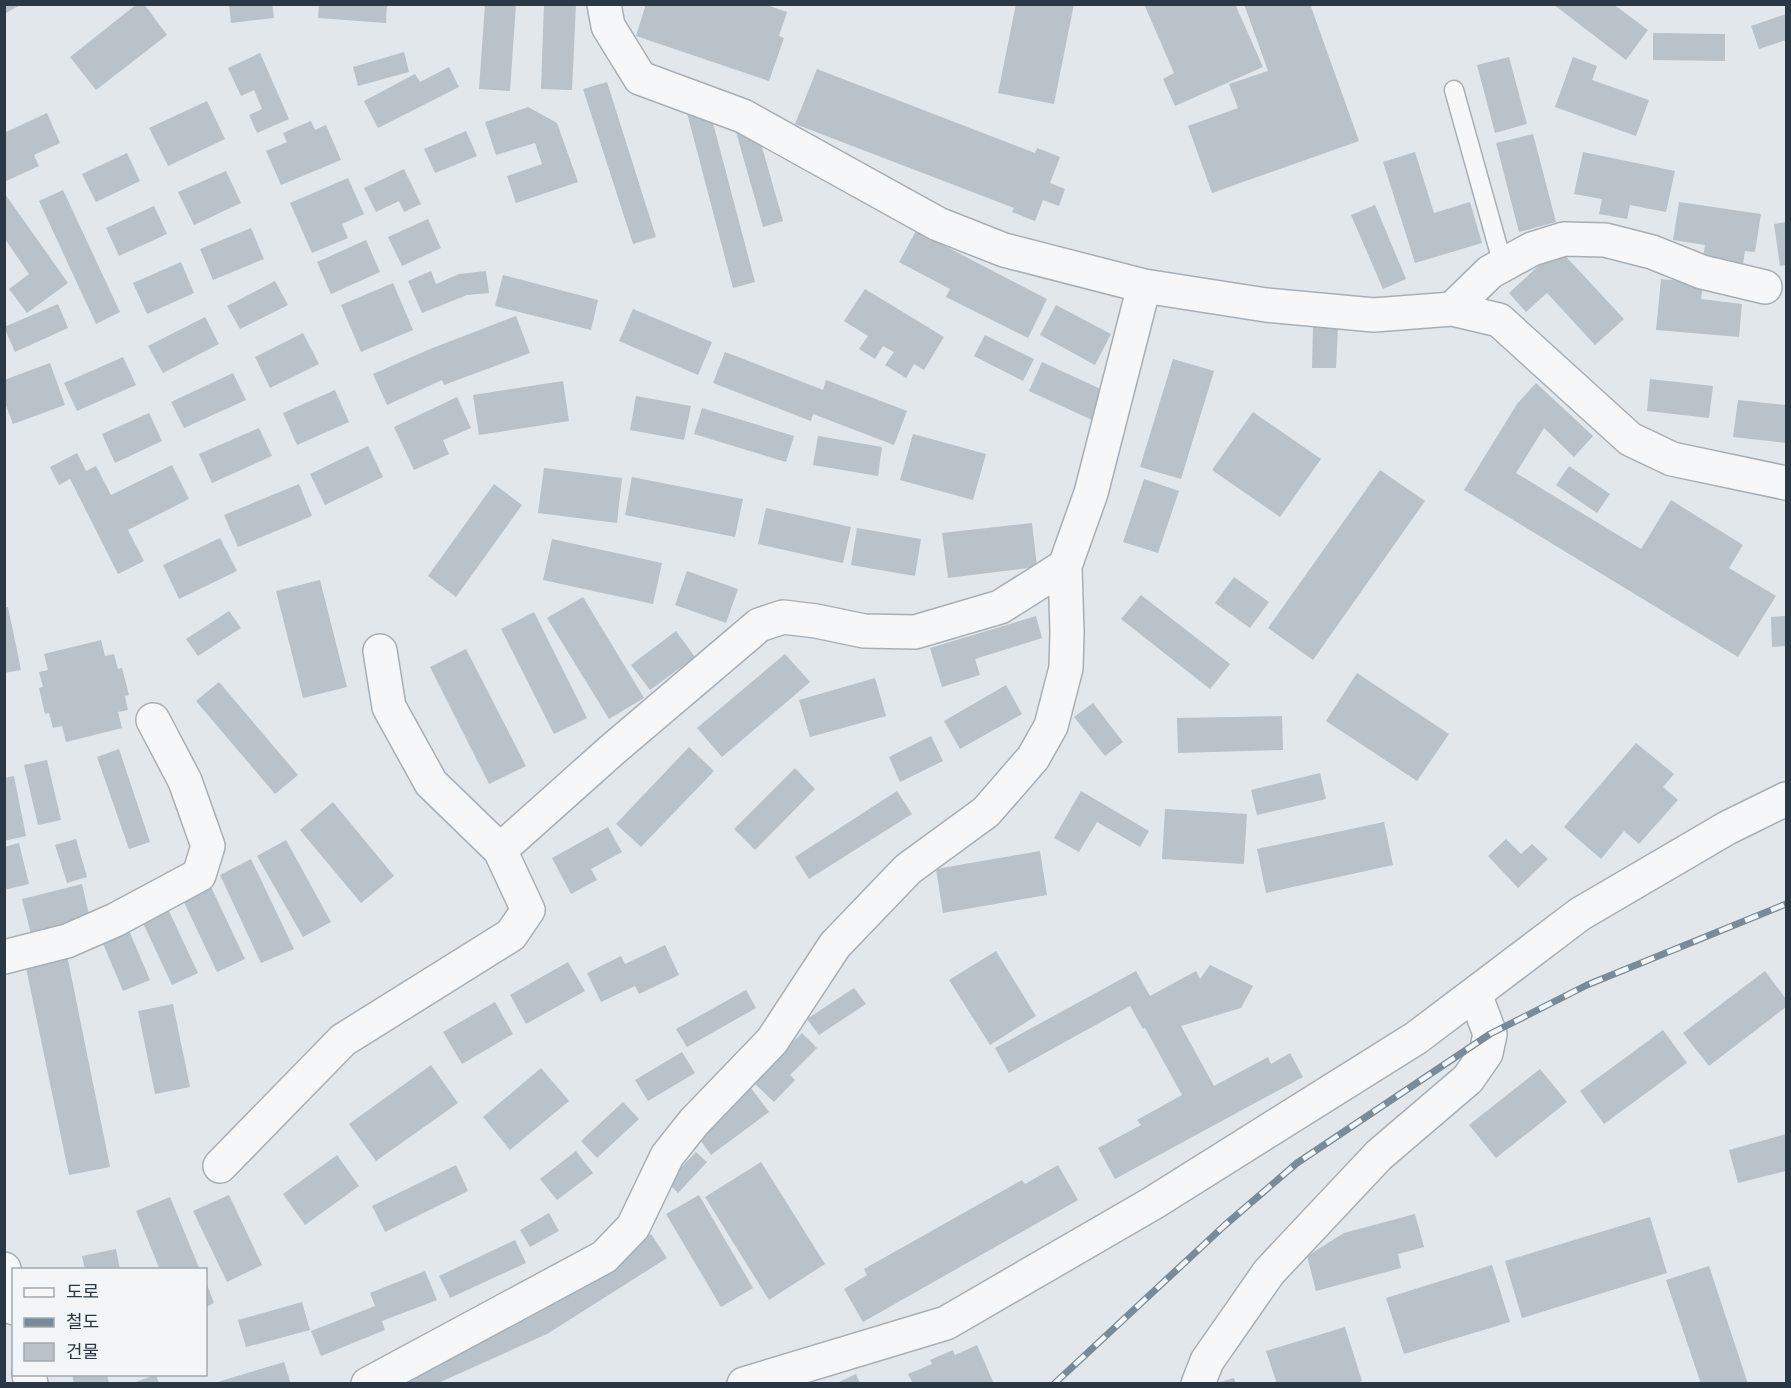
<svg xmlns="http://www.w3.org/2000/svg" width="1791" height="1388" viewBox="0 0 1791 1388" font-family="Poppins,'Noto Sans KR',sans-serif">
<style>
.building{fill:#b9c1c9}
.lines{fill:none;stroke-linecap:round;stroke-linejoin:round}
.service-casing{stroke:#a7afb6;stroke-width:21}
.minor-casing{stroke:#a7afb6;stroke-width:36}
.tertiary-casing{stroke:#a7afb6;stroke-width:36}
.service{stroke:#f5f7f9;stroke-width:18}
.minor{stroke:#f5f7f9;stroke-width:33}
.tertiary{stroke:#f5f7f9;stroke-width:33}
.rail-casing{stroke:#7a8a96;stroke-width:7}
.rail{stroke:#f2f6f8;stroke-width:4.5;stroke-dasharray:14;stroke-linecap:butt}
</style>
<rect width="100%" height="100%" fill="#e2e7eb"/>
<path class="building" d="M4 4H22L4 14Z
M137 4H144L167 35 96 90 70 57Z
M229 4H272L274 18 231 23Z
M319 4H387L386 23 318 18Z
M485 4H516L510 91 479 89Z
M544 4H576L572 90 541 89Z
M646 4H764L787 12 779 36 784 38 769 81 636 36Z
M1016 4H1074L1054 104 998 93Z
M1144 4H1235L1263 67 1175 106 1163 79 1174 73Z
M1244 4H1310L1359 141 1212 193 1188 126 1238 108 1229 84 1268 71Z
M1553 4H1613L1648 30 1626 60Z
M1786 14V40L1759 49 1751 26Z
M1653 33 1725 34V61L1653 60Z
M404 52 409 72 358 86 353 67Z
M260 53 289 119 257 133 249 115 262 109 254 90 241 96 228 68Z
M1509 57 1527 124 1495 133 1477 65Z
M1573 57 1597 66 1592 80 1649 100 1636 136 1555 107Z
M449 67 459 87 378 128 364 101 415 74 420 82Z
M817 69 1035 153 1037 148 1060 157 1050 183 1065 189 1059 206 1043 200 1035 221 1012 212 1014 208 795 124Z
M607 82 656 237 633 244 583 89Z
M207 101 225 139 168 166 149 128Z
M528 107 557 123 578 182 516 203 507 176 542 164 535 143 496 155 485 122Z
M709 108 755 282 733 288 687 113Z
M47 113 60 143 34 155 39 166 4 182V133Z
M311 121 315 130 326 125 341 160 281 185 266 151 287 142 283 133Z
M756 126 783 221 763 227 736 132Z
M466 131 477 156 435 173 424 149Z
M1533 134 1556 222 1519 232 1496 143Z
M1415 152 1434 213 1470 202 1482 243 1415 263 1383 162Z
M1583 152 1675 171 1666 212 1630 205 1627 219 1599 214 1602 199 1574 194Z
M127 153 140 181 96 202 82 174Z
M404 169 421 204 404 212 399 201 376 212 364 188Z
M226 171 241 203 194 225 178 192Z
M348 178 364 214 342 224 348 238 312 253 290 203Z
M63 190 120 312 96 324 39 201Z
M5 194 68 283 27 313 9 289 29 274 5 239Z
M1679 202 1761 214 1755 252 1745 251 1743 264 1703 258 1705 245 1673 240Z
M1375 205 1406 279 1383 289 1351 215Z
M154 206 167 234 119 256 106 228Z
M428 219 441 248 402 266 388 237Z
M1786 222V265L1780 266 1774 224Z
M251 228 264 259 213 280 200 249Z
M916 231 1047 299 1028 338 946 297 950 289 899 262Z
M366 240 380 272 331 294 317 262Z
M1558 248 1624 319 1595 345 1547 293 1526 312 1509 293Z
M181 262 194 293 147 314 133 283Z
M431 271 436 284 459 274 486 271 489 293 467 295 422 313 408 281Z
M503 275 598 300 591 330 495 306Z
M1661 279 1703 283 1701 299 1742 304 1739 337 1656 330Z
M275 281 288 305 240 329 227 306Z
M393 283 413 330 361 352 341 305Z
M865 289 944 337 924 370 914 364 906 378 885 365 894 352 883 346 875 359 859 349 868 336 844 321Z
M58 304 68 328 15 352 4 327Z
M1056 305 1111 334 1095 365 1040 335Z
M633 309 712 342 698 375 619 341Z
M516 316 530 353 444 385 442 380 387 405 373 374 430 349Z
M205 317 219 344 163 373 148 346Z
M1313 326 1338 327 1336 368H1312Z
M303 333 319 364 270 388 255 357Z
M985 335 1034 359 1023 381 974 356Z
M725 352 823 390 826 380 907 411 894 445 813 414 811 421 713 383Z
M123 357 136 385 77 411 64 383Z
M1173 359 1214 371 1181 479 1140 467Z
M1042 362 1105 391 1092 420 1029 391Z
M50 363 65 405 13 424 4 400V380Z
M233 373 246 400 184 428 171 402Z
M1650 379 1713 386 1709 418 1647 411Z
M563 381 569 421 479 435 473 395Z
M1536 383 1593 436 1574 457 1544 428 1516 473 1641 549 1671 500 1743 545 1729 568 1776 596 1738 657 1464 490 1517 404Z
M335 390 349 422 297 445 283 413Z
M636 396 691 406 684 440 630 430Z
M457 397 471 428 443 440 449 454 414 470 394 427Z
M1738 400 1786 405V443L1733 437Z
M702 408 794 436 786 462 694 434Z
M1253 412 1321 459 1280 517 1212 470Z
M149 413 162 441 115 463 102 434Z
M259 428 272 456 212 483 199 454Z
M913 434 986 454 973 500 900 480Z
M818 436 882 447 878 476 813 465Z
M368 446 383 477 325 505 310 474Z
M77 453 86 471 96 466 111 495 172 465 189 499 128 530 144 561 118 574 70 479 59 485 50 467Z
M1569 466 1610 494 1597 513 1556 485Z
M544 468 622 478 617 523 538 513Z
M1380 470 1425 501 1313 660 1268 628Z
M632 477 743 499 735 537 625 515Z
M1144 479 1179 491 1158 553 1123 542Z
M299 484 312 516 238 547 224 515Z
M494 484 522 505 456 597 428 576Z
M766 508 851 527 843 563 758 544Z
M1032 523 1037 567 948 578 942 533Z
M857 528 921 539 915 576 851 565Z
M220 538 237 571 179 599 163 565Z
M552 539 662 563 653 604 543 580Z
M687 571 738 589 726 623 675 605Z
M1234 577 1269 602 1250 628 1215 603Z
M320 580 347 687 303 698 276 591Z
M1141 595 1230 664 1210 689 1121 619Z
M583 597 644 698 609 719 547 618Z
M4 607H8L21 670 4 673Z
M229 611 241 628 198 656 186 639Z
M534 612 587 718 554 734 501 629Z
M1036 616 1042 638 975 659 980 675 942 687 930 648Z
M1786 616V646L1772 647 1771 617Z
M676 631 695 657 650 690 631 665Z
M101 640 105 656 114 654 118 669 122 668 129 695 125 696 128 710 118 712 122 728 66 742 62 726 53 728 49 713 45 714 39 688 43 687 39 672 48 670 44 654Z
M466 649 526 766 489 784 430 667Z
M785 654 810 682 722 757 697 728Z
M1357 673 1449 734 1417 781 1326 721Z
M875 678 886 716 810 737 799 700Z
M219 682 298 775 275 794 196 701Z
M1006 685 1022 714 960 749 944 721Z
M1093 703 1123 742 1105 756 1074 717Z
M1282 716 1283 750 1178 753 1177 718Z
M931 736 943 761 900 782 889 757Z
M1636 743 1674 774 1663 787 1678 800 1639 844 1624 831 1601 859 1564 827Z
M689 747 714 771 641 847 616 824Z
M119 749 150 842 129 849 97 757Z
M47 760 61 820 38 825 24 765Z
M795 768 815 789 755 850 734 829Z
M1320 773 1326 799 1257 815 1251 790Z
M14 776 26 836 4 841V778Z
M897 791 912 814 809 879 795 857Z
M1081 791 1149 831 1140 847 1097 822 1079 852 1054 838Z
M333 802 394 876 361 903 300 830Z
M1165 809 1247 814 1244 864 1162 859Z
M1384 822 1393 865 1266 893 1257 849Z
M608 827 622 852 591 869 597 880 571 894 552 858Z
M76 839 87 877 67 883 55 845Z
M1506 839 1521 854 1532 844 1548 859 1518 888 1488 856Z
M286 840 331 922 303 937 257 856Z
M19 843 29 884 4 890V847Z
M1040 851 1047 895 943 913 936 869Z
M251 859 294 949 261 963 220 875Z
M82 884 90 919 31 934 22 899Z
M211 887 245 959 217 972 183 900Z
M168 909 198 973 172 985 142 921Z
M128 928 150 980 123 991 101 939Z
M665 945 679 975 639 994 635 986 601 1002 587 973 621 956 625 964Z
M996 951 1036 1016 990 1045 949 980Z
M67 955 110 1167 69 1175 25 963Z
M568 962 585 991 526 1024 510 995Z
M1210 965 1253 986 1241 1008 1181 1026 1214 1086 1268 1057 1271 1064 1290 1053 1303 1077 1115 1179 1098 1148 1141 1125 1137 1120 1182 1095 1145 1028 1143 1029 1130 1006 1009 1073 995 1048 1136 971 1150 996 1196 971 1200 979Z
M1765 971 1786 999V1007L1709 1066 1683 1033Z
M854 988 866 1004 819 1035 807 1019Z
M746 990 756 1008 687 1047 676 1029Z
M495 1002 513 1034 462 1064 443 1032Z
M173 1004 190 1087 155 1094 138 1011Z
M1663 1030 1687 1063 1604 1124 1580 1091Z
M802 1033 817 1048 790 1075 795 1080 774 1102 753 1082Z
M682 1052 695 1073 648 1101 635 1080Z
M431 1065 458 1103 376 1161 349 1124Z
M541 1068 569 1101 510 1150 483 1117Z
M1540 1069 1567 1102 1496 1158 1469 1125Z
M751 1088 769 1112 711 1155 693 1130Z
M623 1102 639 1119 597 1158 581 1141Z
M1786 1134V1171L1738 1183 1729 1150Z
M576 1151 593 1173 557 1200 540 1179Z
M696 1152 707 1162 678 1193 667 1182Z
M337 1155 359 1186 305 1225 283 1194Z
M761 1162 825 1264 769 1300 705 1197Z
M456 1165 468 1191 385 1232 372 1206Z
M1058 1165 1078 1200 863 1322 844 1289 867 1275 864 1269 1022 1180 1025 1184Z
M229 1195 262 1265 227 1282 193 1211Z
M699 1195 753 1288 721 1307 666 1214Z
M170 1197 200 1270H160L136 1211Z
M549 1213 559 1231 530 1247 520 1230Z
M1415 1214 1424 1247 1398 1254 1401 1268 1316 1291 1307 1256 1344 1233Z
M1650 1217 1667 1273 1522 1318 1505 1261Z
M651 1234 667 1258 547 1334 436 1384H404L399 1372 531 1309Z
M515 1240 526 1263 450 1298 439 1276Z
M116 1249 120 1270H85L82 1256Z
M1492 1265 1510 1322 1404 1354 1386 1298Z
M1709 1266 1748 1384H1701L1666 1280Z
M425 1271 437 1300 382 1321 385 1330 321 1356 311 1331 375 1306 370 1293Z
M206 1282 214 1303 206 1307Z
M302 1302 310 1330 246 1347 238 1320Z
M1345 1327 1362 1381 1353 1384H1277L1266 1351Z
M977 1345 994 1384H908L912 1382 908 1374 932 1364 930 1360 953 1350 955 1355Z
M284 1362 291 1384H214V1383Z
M72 1374H107L109 1384H74Z
M856 1374 860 1384H835Z
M156 1375 159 1384H132V1383Z
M1234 1378 1236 1384H1217V1383Z"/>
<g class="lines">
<g class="service-casing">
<path id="service" d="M1454 90 1503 265"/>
</g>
<g class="minor-casing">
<path id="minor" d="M604 4 608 26 640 78 743 116 938 224 1004 250 1144 286 1266 305 1374 315 1452 309 1499 320 1630 439 1672 459 1786 483
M1452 309 1490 272 1532 249 1564 239 1605 240 1652 252 1702 272 1765 287
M500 850 612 750 759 625 783 617 816 621 864 631 915 632 1000 607 1065 566
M4 957 67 941 115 920 199 875 208 846 185 781 153 720
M220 1166 343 1040 511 935 528 910 500 850 431 783 389 707 380 651
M368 1384 604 1257 633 1227 667 1156 694 1122 772 1041 835 945 908 869 986 812 1033 758 1051 726 1066 668 1067 633 1065 566 1091 493 1144 286
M1198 1384 1207 1361 1269 1272 1379 1155 1468 1079 1486 1053 1490 1034 1475 994"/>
</g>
<g class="tertiary-casing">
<path id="tertiary" d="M4 1269 14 1308
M29 1374 31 1384
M744 1384 946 1323 1153 1203 1416 1038 1580 914 1727 828 1786 799"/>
</g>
<use href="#service" class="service"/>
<use href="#minor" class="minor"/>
<use href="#tertiary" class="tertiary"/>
<g class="rail-casing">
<path id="rail" d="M1054 1384 1225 1225 1297 1163 1490 1034 1587 985 1786 904"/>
</g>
<use href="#rail" class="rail"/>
</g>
<rect width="1791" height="1388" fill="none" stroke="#293844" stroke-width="12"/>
<rect x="12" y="1268" width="195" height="108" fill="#f2f6f8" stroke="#a2aab0" stroke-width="1.5"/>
<rect x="24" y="1288" width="30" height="9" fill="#f5f7f9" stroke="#a2aab0" stroke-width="1.5"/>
<text x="66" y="1298" font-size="18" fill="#293844">도로</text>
<rect x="24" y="1318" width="30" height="9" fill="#7a8a96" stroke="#a2aab0" stroke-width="1.5"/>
<text x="66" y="1328" font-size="18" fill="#293844">철도</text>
<rect x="24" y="1343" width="30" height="18" fill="#b9c1c9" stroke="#a2aab0" stroke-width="1.5"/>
<text x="66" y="1358" font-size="18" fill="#293844">건물</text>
</svg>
